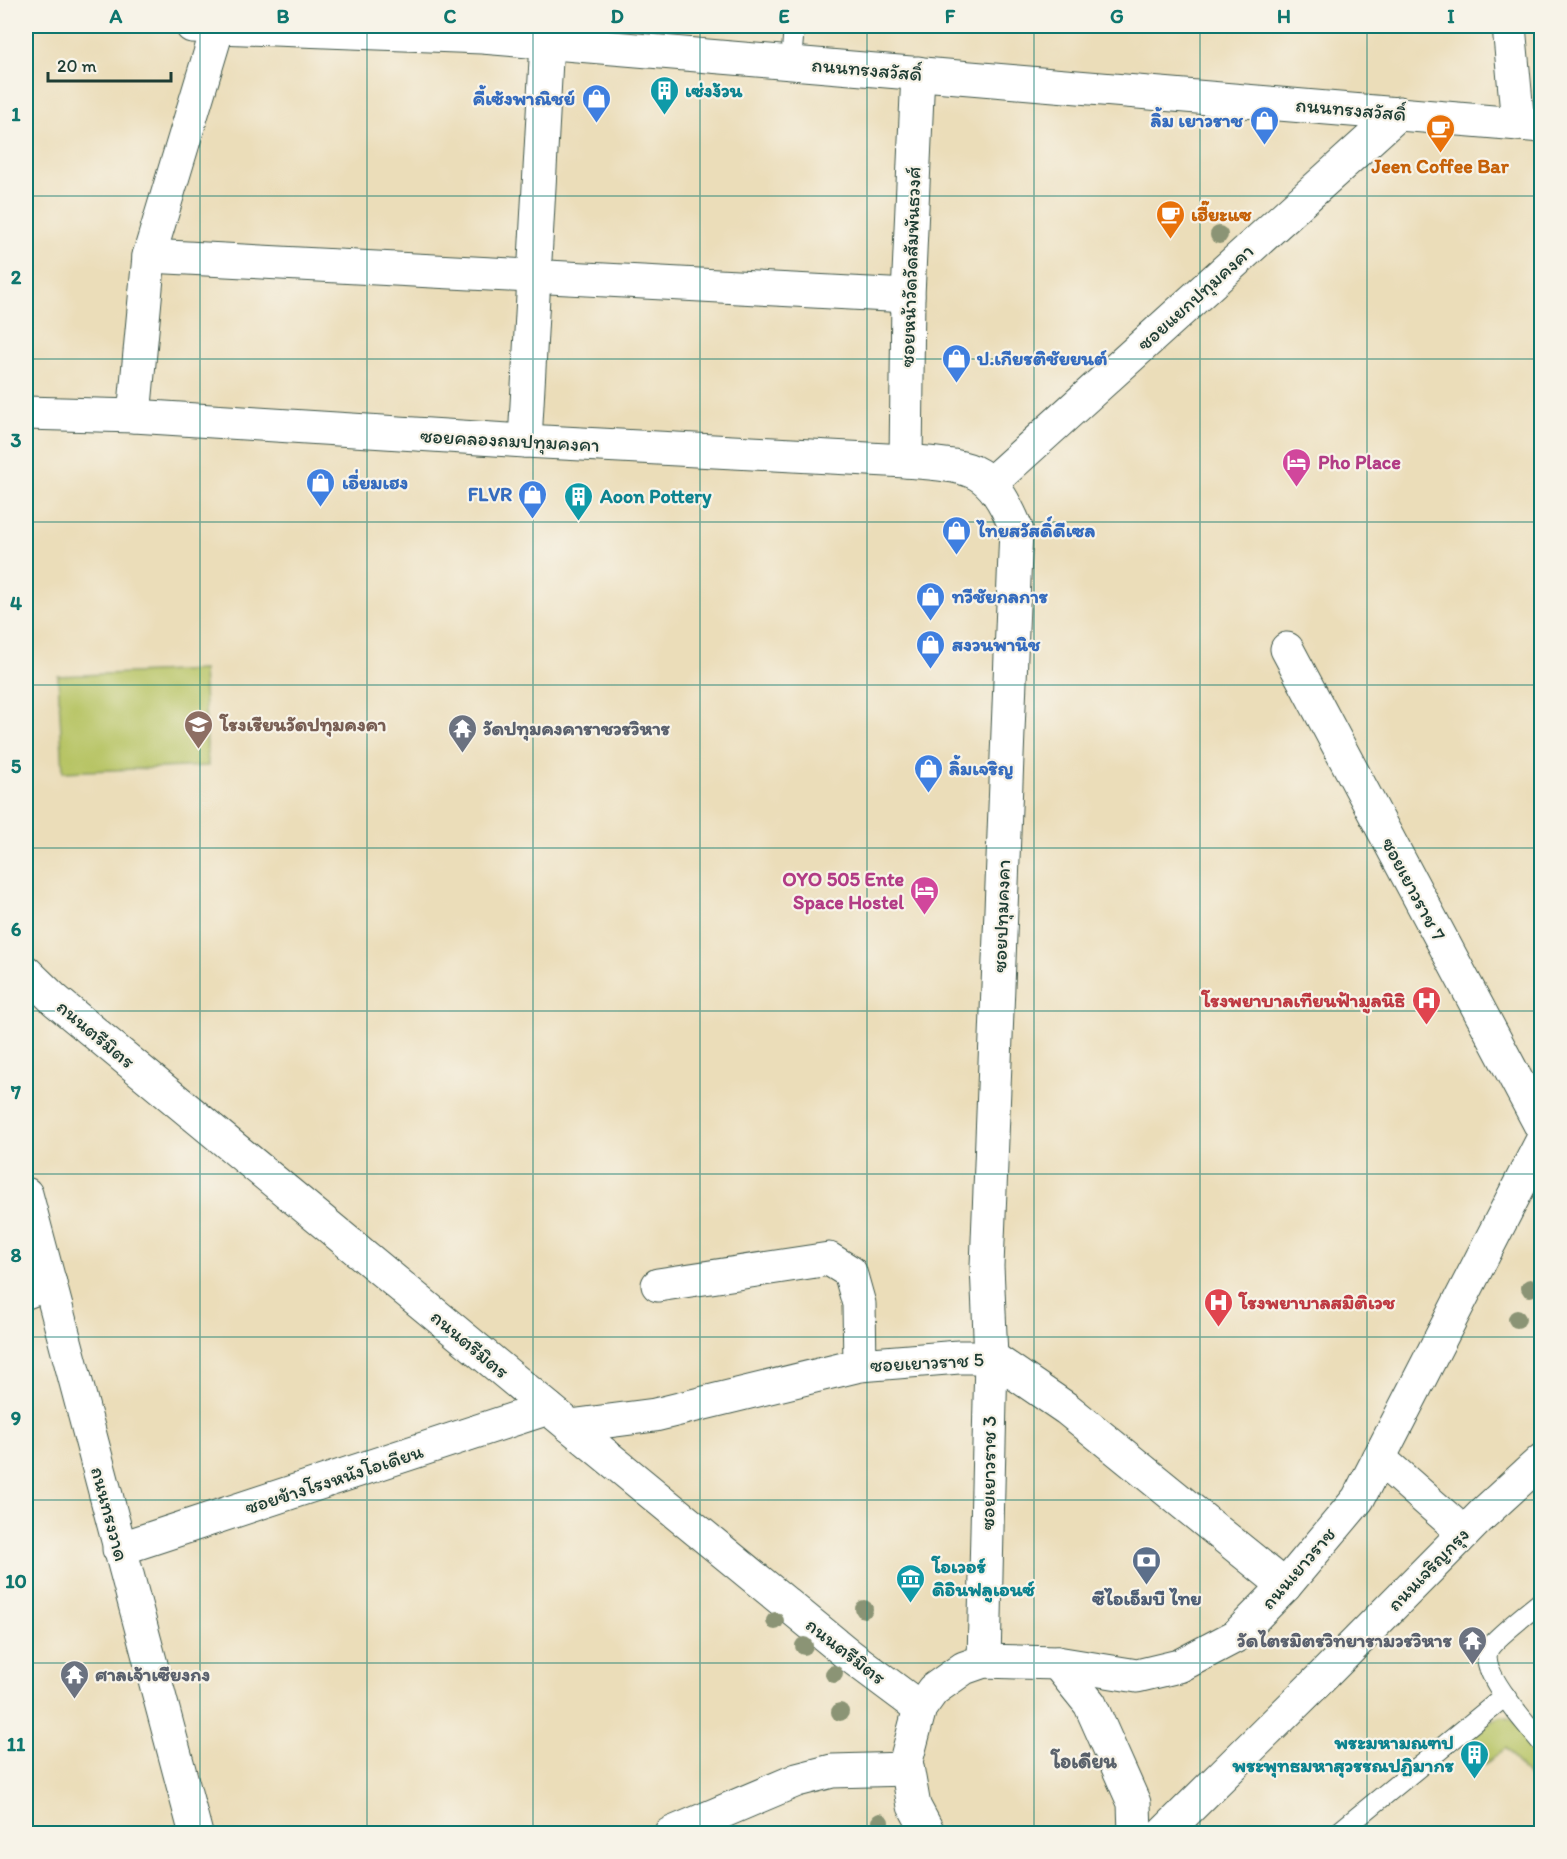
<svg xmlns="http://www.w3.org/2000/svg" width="1567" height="1859" viewBox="0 0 1567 1859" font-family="Itim,'Playpen Sans Thai',sans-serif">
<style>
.green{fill:#b7c465;stroke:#6b804c;stroke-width:1.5}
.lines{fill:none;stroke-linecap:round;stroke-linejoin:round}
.lane-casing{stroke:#3e5548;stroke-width:22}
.street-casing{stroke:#3e5548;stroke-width:35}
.secondary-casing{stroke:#3e5548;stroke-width:35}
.primary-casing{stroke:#3e5548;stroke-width:35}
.lane{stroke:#fff;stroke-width:20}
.street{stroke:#fff;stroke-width:33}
.secondary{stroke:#fff;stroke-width:33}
.primary{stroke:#fff;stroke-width:33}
.tree{fill:#8b9475}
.grid{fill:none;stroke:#0f766e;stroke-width:1.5;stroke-opacity:0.55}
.labels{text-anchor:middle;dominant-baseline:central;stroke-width:4.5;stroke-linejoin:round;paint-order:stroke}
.street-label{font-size:20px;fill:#1f3d34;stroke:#f7f3e8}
.culture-label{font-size:20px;font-weight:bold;fill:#0d838f;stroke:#f7f3e8;text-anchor:start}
.shop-label{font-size:20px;font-weight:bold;fill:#366cbe;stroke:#f7f3e8;text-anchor:start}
.food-label{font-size:20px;font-weight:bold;fill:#c56008;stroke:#f7f3e8}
.hotel-label{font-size:20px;font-weight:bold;fill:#b23c85;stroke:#f7f3e8;text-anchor:start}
.education-label{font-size:20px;font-weight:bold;fill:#785e54;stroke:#f7f3e8;text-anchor:start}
.worship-label{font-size:20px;font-weight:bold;fill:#5b616d;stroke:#f7f3e8;text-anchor:start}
.health-label{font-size:20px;font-weight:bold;fill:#be3a42;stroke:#f7f3e8;text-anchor:end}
.service-label{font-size:20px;font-weight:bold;fill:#4e5e75;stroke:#f7f3e8}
.neighbourhood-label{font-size:21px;font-weight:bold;fill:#5a626b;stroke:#f7f3e8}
.neatline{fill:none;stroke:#0f766e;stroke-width:2}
.grid-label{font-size:20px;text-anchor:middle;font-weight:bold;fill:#0f766e}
</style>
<rect width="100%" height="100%" fill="#f7f3e8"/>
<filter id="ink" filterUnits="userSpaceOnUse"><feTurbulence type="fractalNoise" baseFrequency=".0167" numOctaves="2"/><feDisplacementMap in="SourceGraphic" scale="12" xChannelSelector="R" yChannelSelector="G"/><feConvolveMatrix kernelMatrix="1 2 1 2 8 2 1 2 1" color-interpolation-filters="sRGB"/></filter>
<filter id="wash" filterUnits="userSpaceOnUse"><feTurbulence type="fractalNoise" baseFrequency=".008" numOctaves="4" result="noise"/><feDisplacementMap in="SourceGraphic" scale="24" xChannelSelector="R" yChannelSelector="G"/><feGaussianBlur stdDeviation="1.35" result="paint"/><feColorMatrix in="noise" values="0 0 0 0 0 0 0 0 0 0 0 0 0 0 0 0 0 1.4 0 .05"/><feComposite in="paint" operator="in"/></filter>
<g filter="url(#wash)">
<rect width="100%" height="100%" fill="#ebddb9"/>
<g class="green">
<path d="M 203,670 L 208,766 L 63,772 L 58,676 Z"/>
<path d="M 1502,1716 L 1512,1718 L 1541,1758 L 1541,1794 L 1506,1748 L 1485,1764 L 1467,1742 L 1490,1721 Z"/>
</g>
</g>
<g filter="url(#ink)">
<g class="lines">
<defs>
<g id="lane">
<path d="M 791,63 L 794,26"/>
<path d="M 1542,1601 C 1531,1610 1495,1638 1489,1648 C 1476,1670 1528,1725 1542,1743"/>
<path d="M 1337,1834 L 1505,1696"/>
</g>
<g id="street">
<path d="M 1509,26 L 1518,124"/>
<path d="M 149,256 L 908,296"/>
<path d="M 26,413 L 134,416 L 525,441 L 906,461 C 971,467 989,464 1016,528 L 987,1266 L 991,1357 L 984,1661"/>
<path d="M 134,416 L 149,256 L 218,27"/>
<path d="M 525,441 L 547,42"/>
<path d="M 906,461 L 908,296 L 918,73"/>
<path d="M 991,483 L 1399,113"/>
<path d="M 1287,649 L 1542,1128"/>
<path d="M 26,972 L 55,1000 L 570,1426 L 849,1655 L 920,1708"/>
<path d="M 658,1285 L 829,1259 L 850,1272 L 859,1304 L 860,1365"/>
<path d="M 26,1292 L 50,1283"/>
<path d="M 570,1426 L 655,1415 L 860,1365 L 959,1357 L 991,1357 L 1067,1409 L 1285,1586"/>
<path d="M 119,1549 L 548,1408"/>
<path d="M 1057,1663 L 1090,1704 L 1134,1803 L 1135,1834"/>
<path d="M 670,1834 L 797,1780 L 832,1771 L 907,1769"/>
</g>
<g id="secondary">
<path d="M 192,26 L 482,37 L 1542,126"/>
<path d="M 26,1194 L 196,1834"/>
<path d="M 1379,1458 L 1464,1533"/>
<path d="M 1163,1834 L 1320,1679 L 1484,1513 L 1542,1460"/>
</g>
<path id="primary" d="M 929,1834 L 914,1806 L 906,1761 L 920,1708 L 933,1690 L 964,1668 L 984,1661 L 1057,1663 L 1137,1676 L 1179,1666 L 1236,1636 L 1285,1586 L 1358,1499 L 1542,1141"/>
</defs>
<use href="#lane" class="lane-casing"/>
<use href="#street" class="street-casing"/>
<use href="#secondary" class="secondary-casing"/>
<use href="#primary" class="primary-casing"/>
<use href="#lane" class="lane"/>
<use href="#street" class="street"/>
<use href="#secondary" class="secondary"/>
<use href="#primary" class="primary"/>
</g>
<g class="tree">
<circle cx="1219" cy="235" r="9"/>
<circle cx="1530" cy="1288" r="9"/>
<circle cx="1517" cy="1319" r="9"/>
<circle cx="864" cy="1609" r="9"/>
<circle cx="775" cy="1621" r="9"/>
<circle cx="804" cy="1646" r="9"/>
<circle cx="834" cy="1674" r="9"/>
<circle cx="840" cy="1712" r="9"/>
<circle cx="880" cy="1822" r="9"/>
</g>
</g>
<path class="grid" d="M 200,26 L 200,1834M 367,26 L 367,1834M 533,26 L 533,1834M 700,26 L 700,1834M 867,26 L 867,1834M 1034,26 L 1034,1834M 1200,26 L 1200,1834M 1367,26 L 1367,1834M 26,196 L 1542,196M 26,359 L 1542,359M 26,522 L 1542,522M 26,685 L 1542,685M 26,848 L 1542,848M 26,1011 L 1542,1011M 26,1174 L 1542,1174M 26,1337 L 1542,1337M 26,1500 L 1542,1500M 26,1663 L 1542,1663"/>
<defs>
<symbol id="building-pin" viewBox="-11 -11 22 30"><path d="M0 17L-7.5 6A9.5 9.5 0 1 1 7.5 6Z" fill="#0f9aa8" stroke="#f7f3e8"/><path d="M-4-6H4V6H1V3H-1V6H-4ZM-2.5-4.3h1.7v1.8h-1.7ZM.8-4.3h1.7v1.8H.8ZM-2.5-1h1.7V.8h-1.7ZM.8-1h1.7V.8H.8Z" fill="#fff"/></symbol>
<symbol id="shop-pin" viewBox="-11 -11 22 30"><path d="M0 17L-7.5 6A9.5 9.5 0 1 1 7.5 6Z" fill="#3f7fe0" stroke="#f7f3e8"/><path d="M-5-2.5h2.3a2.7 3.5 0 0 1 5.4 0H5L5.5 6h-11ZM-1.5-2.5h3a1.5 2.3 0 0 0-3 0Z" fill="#fff"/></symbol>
<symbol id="cafe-pin" viewBox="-11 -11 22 30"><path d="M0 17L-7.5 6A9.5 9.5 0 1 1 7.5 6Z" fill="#e8710a" stroke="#f7f3e8"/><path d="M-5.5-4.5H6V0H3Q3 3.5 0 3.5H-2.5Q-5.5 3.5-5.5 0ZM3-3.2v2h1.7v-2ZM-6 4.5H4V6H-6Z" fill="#fff"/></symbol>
<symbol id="hotel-pin" viewBox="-11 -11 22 30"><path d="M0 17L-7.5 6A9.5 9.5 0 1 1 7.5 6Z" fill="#d1479c" stroke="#f7f3e8"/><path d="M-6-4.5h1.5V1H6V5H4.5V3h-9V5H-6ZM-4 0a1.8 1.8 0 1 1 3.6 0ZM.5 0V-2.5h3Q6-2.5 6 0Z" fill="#fff"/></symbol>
<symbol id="school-pin" viewBox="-11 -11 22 30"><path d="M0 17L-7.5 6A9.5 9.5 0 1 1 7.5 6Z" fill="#8d6e63" stroke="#f7f3e8"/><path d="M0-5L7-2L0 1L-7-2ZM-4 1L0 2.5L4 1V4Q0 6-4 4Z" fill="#fff"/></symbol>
<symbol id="temple-pin" viewBox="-11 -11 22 30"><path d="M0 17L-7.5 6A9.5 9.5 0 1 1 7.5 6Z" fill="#6b7280" stroke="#f7f3e8"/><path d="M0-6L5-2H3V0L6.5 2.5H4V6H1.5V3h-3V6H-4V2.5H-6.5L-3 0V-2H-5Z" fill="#fff"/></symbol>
<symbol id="hospital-pin" viewBox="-11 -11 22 30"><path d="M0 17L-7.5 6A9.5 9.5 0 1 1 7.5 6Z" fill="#e0444e" stroke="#f7f3e8"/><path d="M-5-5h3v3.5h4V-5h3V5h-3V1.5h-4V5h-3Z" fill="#fff"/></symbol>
<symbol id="bank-pin" viewBox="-11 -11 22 30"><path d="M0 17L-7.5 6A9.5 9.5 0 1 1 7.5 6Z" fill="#5c6f8a" stroke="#f7f3e8"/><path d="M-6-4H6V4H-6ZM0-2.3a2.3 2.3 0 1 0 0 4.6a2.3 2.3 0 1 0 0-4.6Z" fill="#fff"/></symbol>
<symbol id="museum-pin" viewBox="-11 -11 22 30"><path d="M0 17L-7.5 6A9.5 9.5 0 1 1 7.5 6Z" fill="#0f9aa8" stroke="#f7f3e8"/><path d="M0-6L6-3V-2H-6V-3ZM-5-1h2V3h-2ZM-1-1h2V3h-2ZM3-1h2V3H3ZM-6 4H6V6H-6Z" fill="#fff"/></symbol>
</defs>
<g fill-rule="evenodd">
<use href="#building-pin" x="648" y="74" width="33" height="45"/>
<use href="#shop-pin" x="580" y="82" width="33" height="45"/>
<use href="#shop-pin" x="1248" y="104" width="33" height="45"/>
<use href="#cafe-pin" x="1424" y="112" width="33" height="45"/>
<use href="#cafe-pin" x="1154" y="198" width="33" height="45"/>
<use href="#shop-pin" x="940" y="342" width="33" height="45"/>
<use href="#hotel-pin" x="1280" y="446" width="33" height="45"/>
<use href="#shop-pin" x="304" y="466" width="33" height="45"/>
<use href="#shop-pin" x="516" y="478" width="33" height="45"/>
<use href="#building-pin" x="562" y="480" width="33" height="45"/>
<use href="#shop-pin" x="940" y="514" width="33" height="45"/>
<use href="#shop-pin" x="914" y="580" width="33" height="45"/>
<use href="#shop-pin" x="914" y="628" width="33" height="45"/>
<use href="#school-pin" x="182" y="708" width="33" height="45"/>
<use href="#temple-pin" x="446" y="712" width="33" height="45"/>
<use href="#shop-pin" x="912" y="752" width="33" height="45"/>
<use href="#hotel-pin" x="908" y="874" width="33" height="45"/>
<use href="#hospital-pin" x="1410" y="984" width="33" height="45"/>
<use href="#hospital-pin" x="1202" y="1286" width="33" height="45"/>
<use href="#bank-pin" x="1130" y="1544" width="33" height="45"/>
<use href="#museum-pin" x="894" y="1562" width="33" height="45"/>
<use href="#temple-pin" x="1456" y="1624" width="33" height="45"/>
<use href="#temple-pin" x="58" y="1658" width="33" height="45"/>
<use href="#building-pin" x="1458" y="1738" width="33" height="45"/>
</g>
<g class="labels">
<g class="street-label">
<text transform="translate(867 69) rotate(5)">ถนนทรงสวัสดิ์</text>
<text transform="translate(1351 109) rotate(5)">ถนนทรงสวัสดิ์</text>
<text transform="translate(910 267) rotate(-88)">ซอยหน้าวัดวัดสัมพันธวงศ์</text>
<text transform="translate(1195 297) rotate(-42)">ซอยแยกปทุมคงคา</text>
<text transform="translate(510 440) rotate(3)">ซอยคลองถมปทุมคงคา</text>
<text transform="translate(1414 889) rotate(62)">ซอยเยาวราช 7</text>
<text transform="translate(1001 916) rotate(-88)">ซอยปทุมคงคา</text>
<text transform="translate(96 1034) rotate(40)">ถนนตรีมิตร</text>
<text transform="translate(470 1344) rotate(40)">ถนนตรีมิตร</text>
<text transform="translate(927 1362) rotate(-3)">ซอยเยาวราช 5</text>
<text transform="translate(988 1473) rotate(-89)">ซอยเยาวราช 3</text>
<text transform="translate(334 1479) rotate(-18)">ซอยข้างโรงหนังโอเดียน</text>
<text transform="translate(110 1514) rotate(75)">ถนนทรงวาด</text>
<text transform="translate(1298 1568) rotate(-49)">ถนนเยาวราช</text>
<text transform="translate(1428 1569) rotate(-46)">ถนนเจริญกรุง</text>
<text transform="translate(846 1651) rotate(38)">ถนนตรีมิตร</text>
</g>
<g class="culture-label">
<text x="685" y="90">เซ่งง้วน</text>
<text x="600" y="496">Aoon Pottery</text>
<text x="932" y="1566">โอเวอร์<tspan x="932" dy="23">ดิอินฟลูเอนซ์</tspan></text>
<text x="1454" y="1742" text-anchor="end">พระมหามณฑป<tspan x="1454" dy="23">พระพุทธมหาสุวรรณปฏิมากร</tspan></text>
</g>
<g class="shop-label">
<text x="575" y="98" text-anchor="end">คี้เซ้งพาณิชย์</text>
<text x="1243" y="120" text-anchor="end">ลิ้ม เยาวราช</text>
<text x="977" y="358">ป.เกียรติชัยยนต์</text>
<text x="342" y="482">เอี่ยมเฮง</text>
<text x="512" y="494" text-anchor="end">FLVR</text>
<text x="977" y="530">ไทยสวัสดิ์ดีเซล</text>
<text x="952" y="596">ทวีชัยกลการ</text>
<text x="952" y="644">สงวนพานิช</text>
<text x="949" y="768">ลิ้มเจริญ</text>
</g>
<g class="food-label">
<text x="1440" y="166">Jeen Coffee Bar</text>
<text x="1191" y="214" text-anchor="start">เฮี๊ยะแซ</text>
</g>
<g class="hotel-label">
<text x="1318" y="462">Pho Place</text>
<text x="904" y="879" text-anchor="end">OYO 505 Ente<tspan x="904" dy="23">Space Hostel</tspan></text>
</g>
<g class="education-label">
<text x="220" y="724">โรงเรียนวัดปทุมคงคา</text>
</g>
<g class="worship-label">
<text x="483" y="728">วัดปทุมคงคาราชวรวิหาร</text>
<text x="1452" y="1640" text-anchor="end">วัดไตรมิตรวิทยารามวรวิหาร</text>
<text x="95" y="1674">ศาลเจ้าเซียงกง</text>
</g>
<g class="health-label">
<text x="1405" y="1000">โรงพยาบาลเทียนฟ้ามูลนิธิ</text>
<text x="1239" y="1302" text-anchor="start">โรงพยาบาลสมิติเวช</text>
</g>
<g class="service-label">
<text x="1147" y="1598">ซีไอเอ็มบี ไทย</text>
</g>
<g class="neighbourhood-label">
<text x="1084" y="1760">โอเดียน</text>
</g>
</g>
<rect width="1567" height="1859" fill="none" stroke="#f7f3e8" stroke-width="66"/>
<path d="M48 72v9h123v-9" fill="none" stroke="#1f3d34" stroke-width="3"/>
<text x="57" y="72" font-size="18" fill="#1f3d34" stroke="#f7f3e8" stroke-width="4.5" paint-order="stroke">20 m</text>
<rect x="33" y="33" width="1501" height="1793" class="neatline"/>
<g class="grid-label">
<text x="116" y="23">A</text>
<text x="283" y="23">B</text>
<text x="450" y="23">C</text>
<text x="617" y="23">D</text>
<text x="784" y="23">E</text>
<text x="950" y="23">F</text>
<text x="1117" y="23">G</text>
<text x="1284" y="23">H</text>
<text x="1451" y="23">I</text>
<text x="16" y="121">1</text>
<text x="16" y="284">2</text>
<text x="16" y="447">3</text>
<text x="16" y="610">4</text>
<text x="16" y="773">5</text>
<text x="16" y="936">6</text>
<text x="16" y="1099">7</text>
<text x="16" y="1262">8</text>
<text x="16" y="1425">9</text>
<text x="16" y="1588">10</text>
<text x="16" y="1751">11</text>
</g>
</svg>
